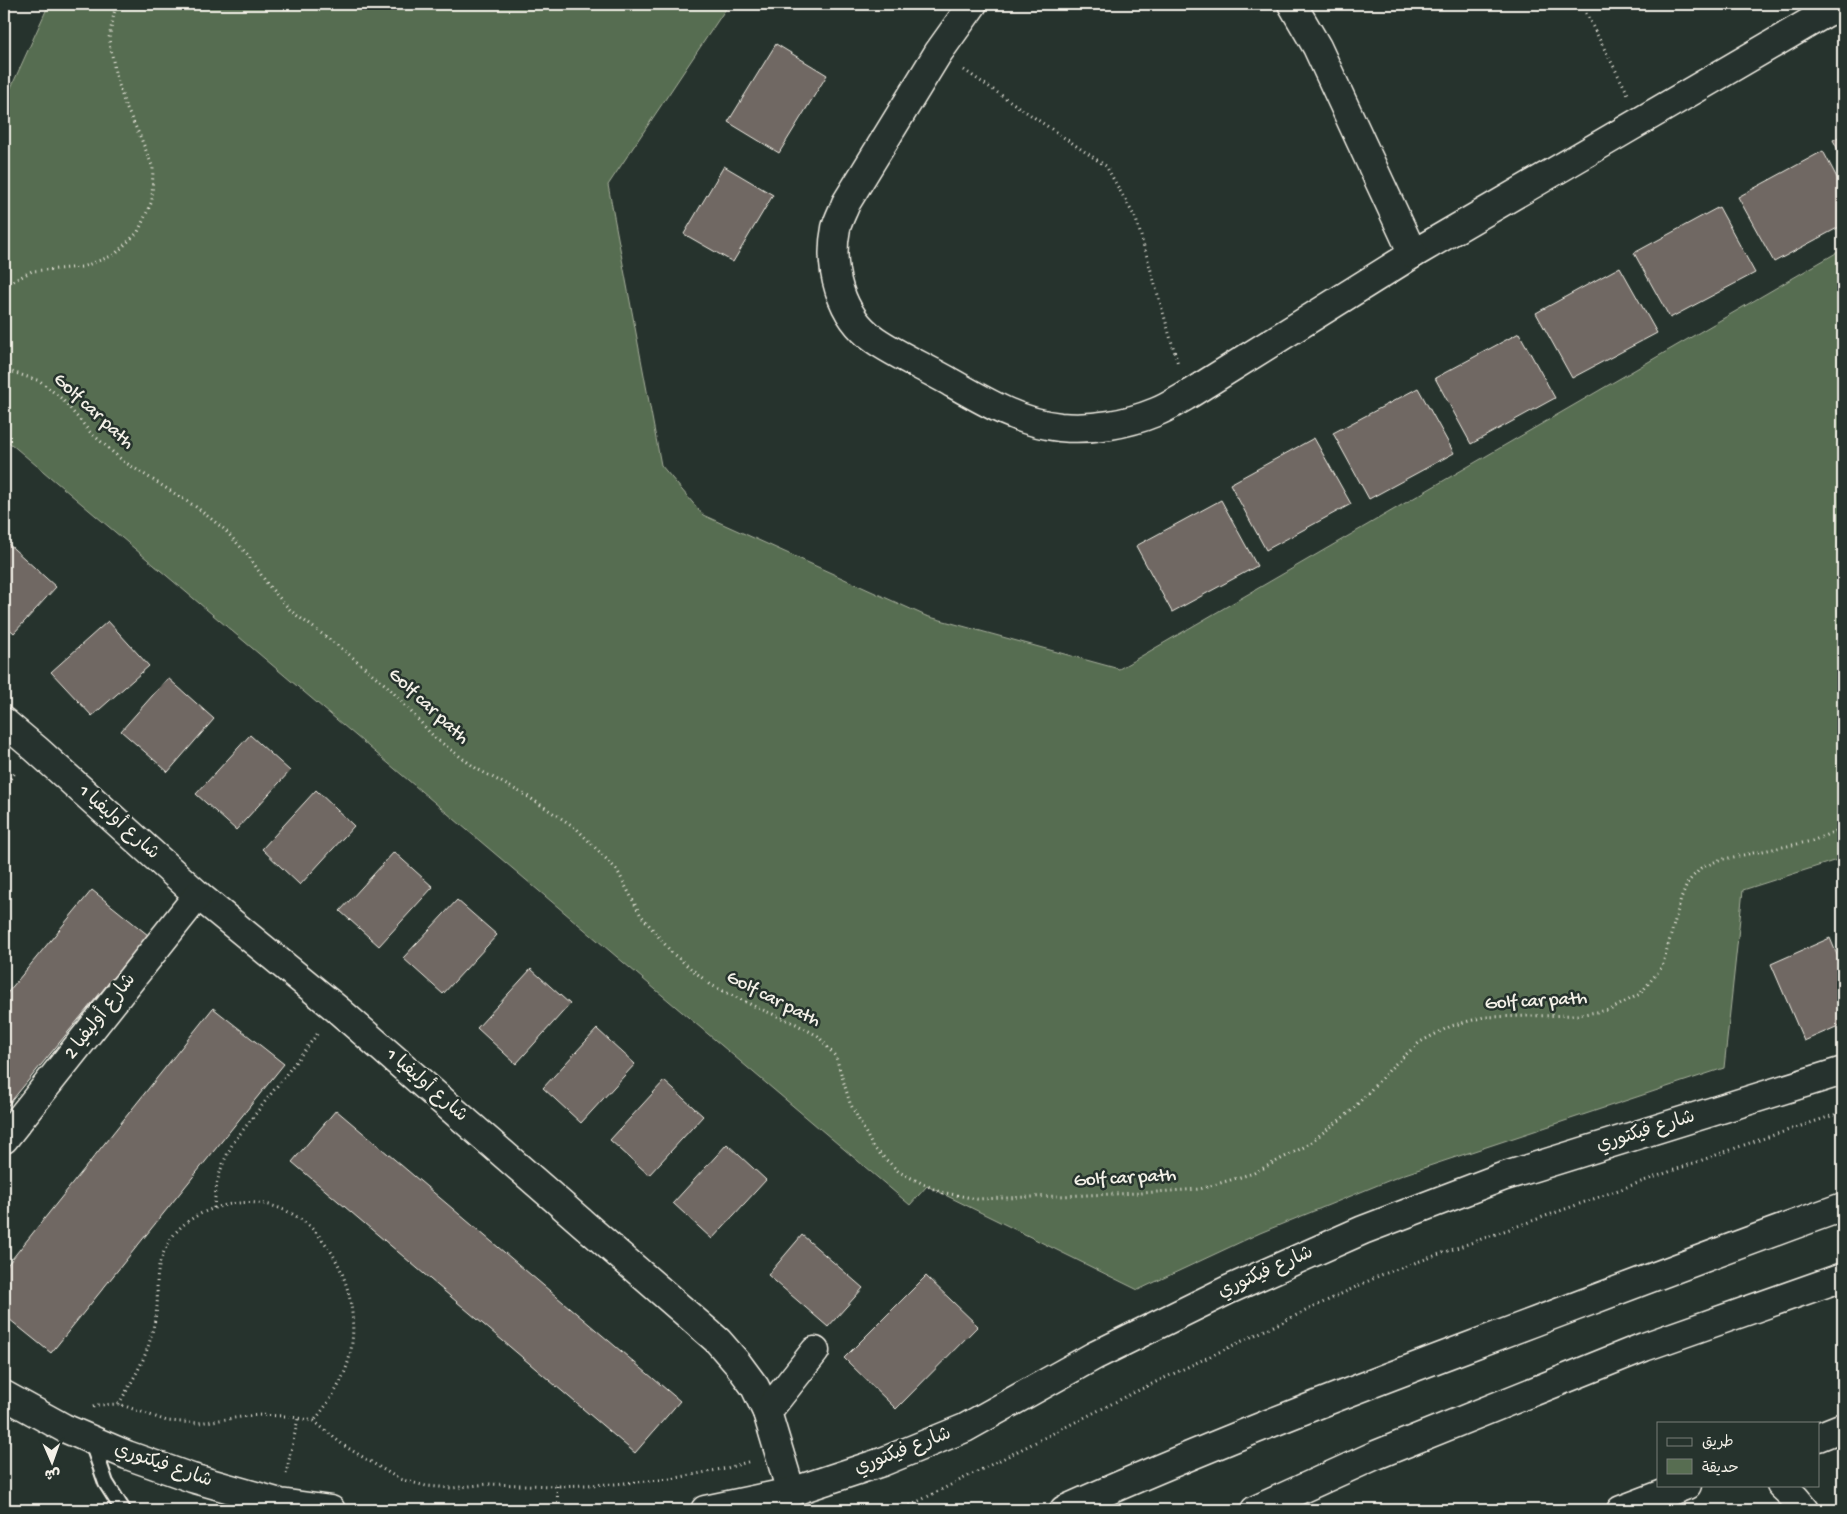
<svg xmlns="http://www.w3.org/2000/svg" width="1847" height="1514" viewBox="0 0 1847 1514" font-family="'Gochi Hand','Playpen Sans Arabic',sans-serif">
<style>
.green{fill:#576d51;stroke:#a6af9c}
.building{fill:#706863;stroke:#f4f1e8}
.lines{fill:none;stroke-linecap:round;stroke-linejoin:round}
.service-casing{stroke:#f4f1e8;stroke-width:18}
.minor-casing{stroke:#f4f1e8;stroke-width:31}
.tertiary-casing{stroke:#f4f1e8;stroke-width:31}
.path{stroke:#f4f1e8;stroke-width:3;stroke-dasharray:1 4;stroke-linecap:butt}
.service{stroke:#26332d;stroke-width:14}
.minor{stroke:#26332d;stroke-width:28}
.tertiary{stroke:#26332d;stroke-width:28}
.labels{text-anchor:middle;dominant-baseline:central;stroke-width:5;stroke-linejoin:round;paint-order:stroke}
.street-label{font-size:19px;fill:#f4f1e8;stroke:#26332d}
</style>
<rect width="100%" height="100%" fill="#26332d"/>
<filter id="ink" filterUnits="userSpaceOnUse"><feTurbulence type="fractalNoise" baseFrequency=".02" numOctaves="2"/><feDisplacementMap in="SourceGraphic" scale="10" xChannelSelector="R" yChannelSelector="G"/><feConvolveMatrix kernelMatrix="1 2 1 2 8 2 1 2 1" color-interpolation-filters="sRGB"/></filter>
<g filter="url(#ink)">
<path class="green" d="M 49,4 L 729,4 L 608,185 L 661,465 L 703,515 L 926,616 L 1119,669 L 1843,249 L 1843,858 L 1743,890 L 1724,1068 L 1405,1174 L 1260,1233 L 1138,1290 L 927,1186 L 910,1205 L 4,438 L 4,103 Z"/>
<g class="building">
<path d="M 776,44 L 827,75 L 779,153 L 728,122 Z"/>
<path d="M 1843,135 L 1843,159 L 1833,140 Z"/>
<path d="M 1823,151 L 1843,189 L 1843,225 L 1774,262 L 1738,197 Z"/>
<path d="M 724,166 L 773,195 L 733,262 L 684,234 Z"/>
<path d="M 1719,207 L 1755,273 L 1670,318 L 1634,253 Z"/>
<path d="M 1620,267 L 1657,333 L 1572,378 L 1536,313 Z"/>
<path d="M 1519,333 L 1555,398 L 1471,444 L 1435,378 Z"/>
<path d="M 1418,388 L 1454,453 L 1369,499 L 1333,433 Z"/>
<path d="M 1314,438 L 1351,504 L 1266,550 L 1230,484 Z"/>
<path d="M 1221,500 L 1257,566 L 1172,612 L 1136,546 Z"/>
<path d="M 4,540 L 56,587 L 14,633 L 4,624 Z"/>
<path d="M 108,621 L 149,666 L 92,716 L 51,672 Z"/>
<path d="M 168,678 L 214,719 L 168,772 L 121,731 Z"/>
<path d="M 250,735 L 290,771 L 236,830 L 196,794 Z"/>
<path d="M 316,790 L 354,826 L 300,885 L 262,849 Z"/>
<path d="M 394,852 L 433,887 L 379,946 L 340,911 Z"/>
<path d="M 92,890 L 148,935 L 4,1110 L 4,997 Z"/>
<path d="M 457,900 L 497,935 L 443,994 L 403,958 Z"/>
<path d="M 1830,938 L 1843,969 L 1843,1024 L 1804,1041 L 1771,964 Z"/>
<path d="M 531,969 L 570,1004 L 516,1064 L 477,1028 Z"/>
<path d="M 213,1008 L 284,1064 L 51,1353 L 4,1315 L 4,1269 Z"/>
<path d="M 597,1029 L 635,1064 L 581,1123 L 543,1088 Z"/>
<path d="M 664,1081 L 703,1116 L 649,1175 L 610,1140 Z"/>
<path d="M 336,1110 L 680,1401 L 635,1453 L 292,1162 Z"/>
<path d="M 727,1144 L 766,1180 L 712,1239 L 673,1203 Z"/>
<path d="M 802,1235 L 863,1288 L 828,1327 L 768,1275 Z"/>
<path d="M 926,1276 L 978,1326 L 896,1409 L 844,1358 Z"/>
</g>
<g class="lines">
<defs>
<path id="service" d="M 91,1440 L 106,1483 L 123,1510"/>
<g id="minor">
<path d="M 973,4 L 938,53 L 846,203 C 843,211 838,220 836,228 C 828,268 840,316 875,340 C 897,355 922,366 945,379 C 982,400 1017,422 1060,427 C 1092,430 1127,424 1156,412 C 1167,408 1177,401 1186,396 L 1413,254 L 1841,4"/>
<path d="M 1292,4 L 1317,47 L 1413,254"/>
<path d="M 4,722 L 36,749 L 198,895 L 337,1009 L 718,1341 L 738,1364 L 755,1387 L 767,1412 L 791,1492"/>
<path d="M 4,1139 L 198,895"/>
<path d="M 4,1395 L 64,1428 L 127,1455 L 192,1478 L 280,1503 L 331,1510"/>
<path d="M 767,1412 L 815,1351"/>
<path d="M 1818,1437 L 1843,1427"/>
<path d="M 1781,1485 L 1795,1498 L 1805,1510"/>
<path d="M 705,1510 L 791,1492 L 882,1462 L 965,1428 L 1094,1356 L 1228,1290 L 1363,1230 L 1502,1177 L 1843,1071"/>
<path d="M 1621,1510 L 1687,1485"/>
</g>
<g id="tertiary">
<path d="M 1064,1510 C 1198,1450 1335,1397 1473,1345 C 1596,1299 1719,1251 1843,1207"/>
<path d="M 1255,1510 L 1376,1455 L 1644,1347 L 1843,1277"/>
</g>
</defs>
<use href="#service" class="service-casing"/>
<use href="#minor" class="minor-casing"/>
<use href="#tertiary" class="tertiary-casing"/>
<g class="path">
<path d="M 1581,4 L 1628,94"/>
<path d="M 964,70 L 1106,166 L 1136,219 L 1178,364"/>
<path d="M 4,286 L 32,271 L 82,267 L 114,255 L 138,232 L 152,201 L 153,168 L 140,136 L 125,105 L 115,72 L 109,38 L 116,4"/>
<path d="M 4,367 L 9,371 L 40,381 L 62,399 L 90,432 L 123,461 L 196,507 L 224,529 L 248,555 L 268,585 L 291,611 L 345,651 L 388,687 L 435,738 L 477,769 L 527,796 L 576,828 L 617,870 L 640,914 L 672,953 L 711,985 L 756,1007 L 796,1024 L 818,1036 L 836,1057 L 850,1103 L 873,1147 L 899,1172 L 940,1192 L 977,1199 L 1141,1193 L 1200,1189 L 1254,1173 L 1304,1147 L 1349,1113 L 1394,1065 L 1420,1042 L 1451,1026 L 1484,1017 L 1577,1015 L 1610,1010 L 1640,994 L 1662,967 L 1681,899 L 1688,882 L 1701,868 L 1719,860 L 1812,841 L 1843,828"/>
<path d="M 4,786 L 16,772"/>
<path d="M 214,1208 C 216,1181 220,1167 233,1143 L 318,1033"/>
<path d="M 119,1404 C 130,1384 144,1363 150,1340 C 153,1329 156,1317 157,1306 C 158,1295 156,1283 158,1272 C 160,1258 167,1242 177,1231 C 190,1217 208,1209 226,1205 C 312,1186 366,1280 350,1355 C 344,1381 330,1401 314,1421"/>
<path d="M 93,1407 L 98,1405 L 119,1404 L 167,1421 L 198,1423 L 256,1415 L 286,1416 L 314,1421 L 343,1445 L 399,1479 L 426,1486 L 452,1488 L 488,1484 L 557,1486 L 614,1484 L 671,1479 L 727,1468 L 751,1461"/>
<path d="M 286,1474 L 298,1419"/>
<path d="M 557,1486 L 558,1510"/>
<path d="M 901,1510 L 1135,1392 L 1381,1275 L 1747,1144 L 1843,1112"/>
</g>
<use href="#service" class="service"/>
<use href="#minor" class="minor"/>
<use href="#tertiary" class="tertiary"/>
</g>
</g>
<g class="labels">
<g class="street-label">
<text transform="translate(93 412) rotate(43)">Golf car path</text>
<text transform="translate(428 707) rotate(43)">Golf car path</text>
<text transform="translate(118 823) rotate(42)">شارع أوليفيا 1</text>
<text transform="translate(773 1000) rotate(27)">Golf car path</text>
<text transform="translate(1536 1002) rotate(-3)">Golf car path</text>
<text transform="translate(101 1017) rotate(-52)">شارع أوليفيا 2</text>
<text transform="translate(426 1086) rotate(41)">شارع أوليفيا 1</text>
<text transform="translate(1646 1132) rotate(-17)">شارع فيكتوري</text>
<text transform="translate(1125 1179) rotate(-3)">Golf car path</text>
<text transform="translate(1266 1273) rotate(-24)">شارع فيكتوري</text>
<text transform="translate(903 1452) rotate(-21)">شارع فيكتوري</text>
<text transform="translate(163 1466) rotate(19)">شارع فيكتوري</text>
</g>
</g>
<rect width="1847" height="1514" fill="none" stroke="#26332d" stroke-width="20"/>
<rect x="10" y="10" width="1827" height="1494" fill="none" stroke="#f4f1e8" stroke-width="2" filter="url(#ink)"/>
<rect x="1657" y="1422" width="162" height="65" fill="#26332d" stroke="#787f78"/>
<rect x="1667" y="1438" width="25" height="8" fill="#26332d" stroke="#787f78"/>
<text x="1702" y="1446" font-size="15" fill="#f4f1e8">طريق</text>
<rect x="1667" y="1459" width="25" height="15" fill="#576d51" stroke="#787f78"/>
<text x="1702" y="1472" font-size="15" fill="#f4f1e8">حديقة</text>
<g transform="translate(52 1462) rotate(178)" stroke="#26332d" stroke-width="4" paint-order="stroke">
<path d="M0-4L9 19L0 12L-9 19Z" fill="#f4f1e8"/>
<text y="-8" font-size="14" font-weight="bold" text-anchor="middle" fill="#f4f1e8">ش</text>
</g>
</svg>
